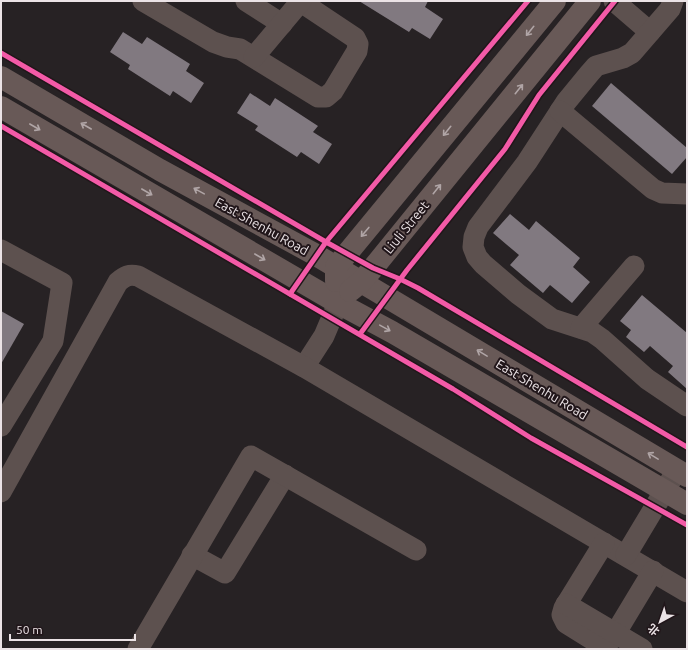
<svg xmlns="http://www.w3.org/2000/svg" width="688" height="650" viewBox="0 0 688 650" font-family="Ubuntu,'Noto Sans SC',sans-serif">
<style>
.building{fill:#817980}
.lines{fill:none;stroke-linecap:round;stroke-linejoin:round}
.minor{stroke:#5d514f;stroke-width:21}
.major{stroke:#685957;stroke-width:22}
.cycleway-casing{stroke:#21161a;stroke-width:8}
.cycleway{stroke:#f35aa7;stroke-width:5}
.oneway{stroke:#b0a5a6}
.labels{text-anchor:middle;dominant-baseline:central;stroke-width:4;stroke-linejoin:round;paint-order:stroke}
.street-label{font-size:13px;fill:#ebe3e6;stroke:#21161a}
</style>
<rect width="100%" height="100%" fill="#272224"/>
<g class="building">
<path d="M 359,1 L 428,1 L 425,7 L 443,19 L 430,39 L 412,28 L 409,32 Z"/>
<path d="M 123,32 L 142,44 L 147,37 L 190,64 L 186,71 L 204,83 L 191,103 L 173,91 L 170,96 L 128,69 L 130,65 L 110,52 Z"/>
<path d="M 611,83 L 687,148 L 687,157 L 672,174 L 592,106 Z"/>
<path d="M 250,93 L 270,106 L 275,98 L 318,126 L 313,132 L 332,144 L 319,164 L 301,152 L 297,157 L 255,130 L 258,126 L 237,113 Z"/>
<path d="M 510,214 L 529,230 L 536,221 L 580,258 L 573,267 L 590,282 L 572,303 L 550,285 L 543,293 L 510,265 L 519,255 L 493,233 Z"/>
<path d="M 642,295 L 687,333 L 687,389 L 668,372 L 673,366 L 650,346 L 644,352 L 626,337 L 631,330 L 620,321 Z"/>
<path d="M 1,311 L 24,324 L 1,364 Z"/>
</g>
<g class="lines">
<g class="minor">
<path d="M 143,1 L 213,42 L 227,47 L 240,49 L 318,97 L 326,97 L 333,91 L 357,51 L 358,44 L 355,38 L 301,2"/>
<path d="M 246,1 L 282,24"/>
<path d="M 614,1 L 650,32"/>
<path d="M 673,1 L 670,9 L 632,53 L 623,58 L 596,66 L 589,74 L 566,102 L 527,162 L 478,227 L 474,237 L 473,247 L 477,257 L 483,264 L 518,294 L 552,319 L 592,332 L 602,339 L 647,379 L 687,406"/>
<path d="M 254,57 L 301,1"/>
<path d="M 560,111 L 653,189 L 662,193 L 687,194"/>
<path d="M 1,250 L 62,283 L 53,341 L 1,426"/>
<path d="M 581,328 L 634,266"/>
<path d="M 304,367 L 324,336 L 338,303"/>
<path d="M 1,492 L 118,282 C 125,276 129,274 138,276 L 304,367 L 687,592"/>
<path d="M 604,543 L 564,608 L 562,615 L 566,623 L 598,643 L 606,643 L 612,639 L 653,571"/>
<path d="M 192,555 L 225,573 L 285,475"/>
<path d="M 626,555 L 677,470"/>
<path d="M 566,604 L 642,649"/>
<path d="M 138,649 L 251,456 L 416,550"/>
</g>
<g class="major">
<path d="M 1,77 L 160,170 L 316,255 L 687,476"/>
<path d="M 1,107 L 338,303 L 392,332 L 687,504"/>
<path d="M 336,281 L 336,267 L 555,1"/>
<path d="M 350,291 L 361,282 L 373,268 L 590,1"/>
</g>
<defs>
<g id="cycleway">
<path d="M 1,53 L 326,242 L 373,268 L 400,279 L 418,288 L 687,447"/>
<path d="M 1,126 L 453,389 L 531,438 L 687,525"/>
<path d="M 290,294 L 326,242 L 528,1"/>
<path d="M 360,334 L 407,270 L 505,149 L 539,95 L 615,1"/>
</g>
</defs>
<use href="#cycleway" class="cycleway-casing"/>
<use href="#cycleway" class="cycleway"/>
</g>
<defs><path id="oneway-shaft" d="M-6 0H5M1.5-3L5.5 0L1.5 3" fill="none" stroke-width="1.6" stroke-linecap="round" stroke-linejoin="round"/></defs>
<g class="oneway">
<use href="#oneway-shaft" transform="translate(530 31) rotate(129)"/>
<use href="#oneway-shaft" transform="translate(519 89) rotate(-51)"/>
<use href="#oneway-shaft" transform="translate(86 126) rotate(-150)"/>
<use href="#oneway-shaft" transform="translate(35 127) rotate(30)"/>
<use href="#oneway-shaft" transform="translate(447 131) rotate(129)"/>
<use href="#oneway-shaft" transform="translate(437 189) rotate(-51)"/>
<use href="#oneway-shaft" transform="translate(199 191) rotate(-151)"/>
<use href="#oneway-shaft" transform="translate(147 192) rotate(30)"/>
<use href="#oneway-shaft" transform="translate(365 232) rotate(130)"/>
<use href="#oneway-shaft" transform="translate(260 257) rotate(30)"/>
<use href="#oneway-shaft" transform="translate(385 328) rotate(29)"/>
<use href="#oneway-shaft" transform="translate(482 353) rotate(-149)"/>
<use href="#oneway-shaft" transform="translate(653 456) rotate(-149)"/>
</g>
<g class="labels">
<g class="street-label">
<text transform="translate(262 226) rotate(29)">East Shenhu Road</text>
<text transform="translate(406 227) rotate(-51)">Liuli Street</text>
<text transform="translate(542 389) rotate(31)">East Shenhu Road</text>
</g>
</g>
<rect width="688" height="650" fill="none" stroke="#ebe3e6" stroke-width="4"/>
<g transform="translate(660 622) rotate(220)" stroke="#21161a" stroke-width="3" paint-order="stroke">
<path d="M0-3L7 15L0 10L-7 15Z" fill="#ebe3e6"/>
<text y="-6" font-size="11" font-weight="bold" text-anchor="middle" fill="#ebe3e6">北</text>
</g>
<path d="M10 634v6h125v-6" fill="none" stroke="#ebe3e6" stroke-width="2"/>
<text x="16" y="634" font-size="12" fill="#ebe3e6" stroke="#21161a" stroke-width="3" paint-order="stroke">50 m</text>
</svg>
